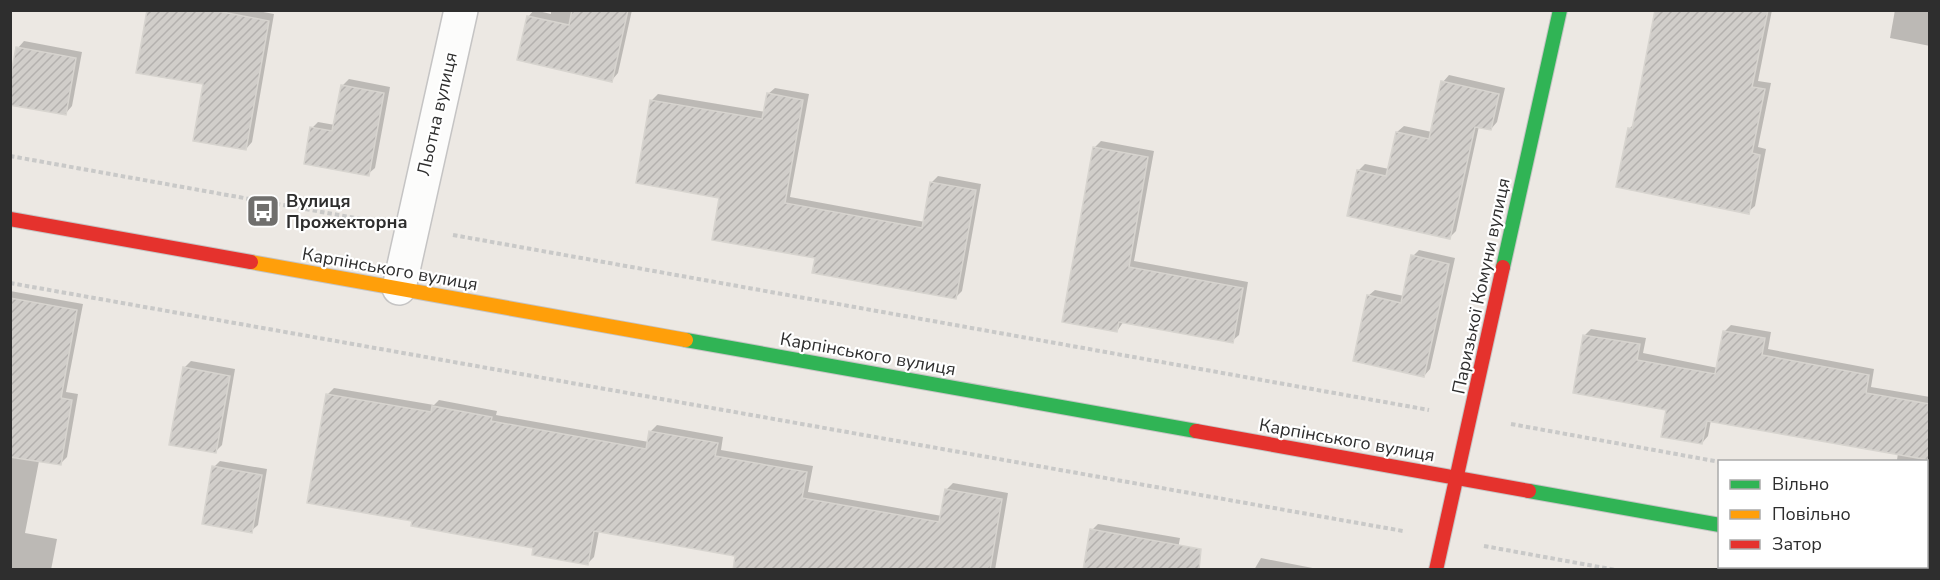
<svg xmlns="http://www.w3.org/2000/svg" width="1940" height="580" viewBox="0 0 1940 580" font-family="'Nunito Sans',sans-serif">
<style>
.shadow{fill:#0003}
.building{fill:url(#building-hatch);stroke:#d7d4cf;stroke-width:1.5}
.lines{fill:none;stroke-linecap:round;stroke-linejoin:round}
.street-casing{stroke:#c5c4c4;stroke-width:36}
.fast-casing{stroke:#c5c4c4;stroke-width:16}
.slow-casing{stroke:#c5c4c4;stroke-width:16}
.jam-casing{stroke:#c5c4c4;stroke-width:16}
.path{stroke:#c9c9c8;stroke-width:4;stroke-dasharray:4.5 3;stroke-linecap:butt}
.street{stroke:#fcfcfb;stroke-width:33}
.fast{stroke:#30b455;stroke-width:14}
.slow{stroke:#ff9f0a;stroke-width:14}
.jam{stroke:#e5322d;stroke-width:14}
.labels{text-anchor:middle;dominant-baseline:central;stroke-width:4.5;stroke-linejoin:round;paint-order:stroke}
.street-label{font-size:18px;fill:#2e2e2e;stroke:#fff}
.poi-label{font-size:18px;font-weight:bold;fill:#2e2e2e;stroke:#fff;text-anchor:start}
</style>
<defs>
<pattern id="building-hatch" width="6" height="6" patternUnits="userSpaceOnUse" patternTransform="scale(1.5)"><rect width="6" height="6" fill="#d1ceca"/><path d="M-1 1l2-2M0 6l6-6M5 7l2-2" fill="none" stroke="#b4b1ae"/></pattern>
</defs>
<rect width="100%" height="100%" fill="#ece8e3"/>
<g class="shadow">
<path d="M 148,10 L 252,10 L 274,14 L 252,142 L 246,149 L 205,83 Z"/>
<path d="M 534,10 L 551,14 L 551,10 L 632,10 L 618,73 L 612,80 L 528,17 Z"/>
<path d="M 1657,10 L 1772,10 L 1758,81 L 1771,83 L 1758,147 L 1766,149 L 1755,206 L 1748,212 L 1629,129 L 1635,123 Z"/>
<path d="M 1895,10 L 1930,10 L 1930,46 L 1890,38 Z"/>
<path d="M 24,41 L 82,52 L 72,106 L 66,113 L 18,48 Z"/>
<path d="M 1449,75 L 1505,88 L 1497,122 L 1491,129 L 1479,126 L 1456,231 L 1450,237 L 1359,170 L 1365,164 L 1389,169 L 1397,132 L 1404,126 L 1432,132 L 1443,82 Z"/>
<path d="M 349,79 L 390,87 L 375,168 L 368,174 L 312,128 L 318,122 L 335,125 L 342,86 Z"/>
<path d="M 775,88 L 809,94 L 790,197 L 925,222 L 932,182 L 938,176 L 981,184 L 962,291 L 956,297 L 817,257 L 721,196 L 651,101 L 658,94 L 765,112 L 768,94 Z"/>
<path d="M 1101,141 L 1154,151 L 1134,261 L 1248,282 L 1239,335 L 1232,341 L 1124,321 L 1117,331 L 1094,148 Z"/>
<path d="M 1419,250 L 1455,258 L 1430,369 L 1424,376 L 1368,296 L 1375,290 L 1404,296 L 1413,256 Z"/>
<path d="M 10,291 L 83,304 L 66,392 L 78,394 L 67,457 L 60,464 L 39,461 L 25,533 L 57,539 L 51,570 L 10,570 Z"/>
<path d="M 1731,325 L 1771,332 L 1768,349 L 1874,369 L 1871,387 L 1930,397 L 1930,466 L 1926,466 L 1926,462 L 1897,460 L 1898,453 L 1711,420 L 1708,436 L 1702,443 L 1668,409 L 1585,335 L 1591,329 L 1646,338 L 1643,353 L 1718,368 L 1725,331 Z"/>
<path d="M 191,361 L 235,369 L 222,445 L 215,452 L 184,368 Z"/>
<path d="M 334,388 L 434,405 L 439,400 L 497,411 L 496,415 L 649,442 L 651,431 L 657,425 L 723,437 L 721,450 L 813,466 L 808,492 L 942,516 L 946,490 L 953,483 L 1008,493 L 995,570 L 734,570 L 737,554 L 599,531 L 594,557 L 588,563 L 535,547 L 414,520 L 327,395 Z"/>
<path d="M 220,461 L 267,469 L 258,525 L 251,531 L 214,467 Z"/>
<path d="M 1098,524 L 1180,538 L 1174,570 L 1092,530 Z"/>
<path d="M 1261,558 L 1323,570 L 1254,570 Z"/>
</g>
<g class="building">
<path d="M 147,10 L 212,10 L 269,21 L 246,150 L 193,141 L 203,84 L 136,73 Z"/>
<path d="M 572,10 L 628,10 L 612,82 L 517,60 L 527,16 L 569,25 Z"/>
<path d="M 1655,10 L 1768,10 L 1752,87 L 1765,89 L 1752,153 L 1760,155 L 1749,214 L 1616,187 L 1628,128 L 1632,129 Z"/>
<path d="M 16,47 L 76,58 L 66,115 L 10,105 L 10,79 Z"/>
<path d="M 1441,81 L 1499,94 L 1491,130 L 1475,127 L 1450,239 L 1347,216 L 1357,170 L 1386,176 L 1396,132 L 1429,139 Z"/>
<path d="M 341,85 L 384,93 L 369,176 L 304,164 L 310,127 L 332,131 Z"/>
<path d="M 767,93 L 803,100 L 785,203 L 922,228 L 930,182 L 976,190 L 956,299 L 812,273 L 815,258 L 712,240 L 719,198 L 636,183 L 650,100 L 762,119 Z"/>
<path d="M 1093,147 L 1148,157 L 1129,267 L 1243,288 L 1233,343 L 1119,322 L 1117,332 L 1062,322 Z"/>
<path d="M 1411,255 L 1449,264 L 1424,377 L 1353,361 L 1367,295 L 1401,303 Z"/>
<path d="M 10,298 L 77,310 L 61,398 L 72,400 L 61,465 L 10,457 Z"/>
<path d="M 1723,331 L 1765,338 L 1762,355 L 1869,375 L 1866,393 L 1929,404 L 1929,460 L 1707,421 L 1702,444 L 1661,437 L 1666,410 L 1573,393 L 1583,335 L 1640,344 L 1637,360 L 1715,374 Z"/>
<path d="M 183,367 L 230,376 L 216,453 L 169,445 Z"/>
<path d="M 326,394 L 431,412 L 432,406 L 492,417 L 491,421 L 646,449 L 649,431 L 718,443 L 715,456 L 807,472 L 802,498 L 939,522 L 945,489 L 1002,499 L 990,570 L 733,570 L 735,556 L 594,531 L 588,565 L 532,555 L 533,548 L 411,526 L 412,521 L 307,503 Z"/>
<path d="M 212,466 L 262,475 L 252,533 L 202,524 Z"/>
<path d="M 1090,529 L 1201,549 L 1199,570 L 1083,570 Z"/>
</g>
<g class="lines">
<defs>
<path id="street" d="M 399,288 L 461,10"/>
<g id="fast">
<path d="M 1503,267 L 1560,10"/>
<path d="M 686,340 L 1196,431"/>
<path d="M 1529,491 L 1720,525"/>
</g>
<path id="slow" d="M 251,262 L 686,340"/>
<g id="jam">
<path d="M 10,219 L 251,262"/>
<path d="M 1196,431 L 1529,491"/>
<path d="M 1926,562 L 1930,562"/>
<path d="M 1436,570 L 1503,267"/>
</g>
</defs>
<use href="#street" class="street-casing"/>
<use href="#fast" class="fast-casing"/>
<use href="#slow" class="slow-casing"/>
<use href="#jam" class="jam-casing"/>
<g class="path">
<path d="M 10,156 L 372,221"/>
<path d="M 453,235 L 1429,410"/>
<path d="M 10,283 L 1403,531"/>
<path d="M 1511,424 L 1720,462"/>
<path d="M 1926,499 L 1930,499"/>
<path d="M 1484,546 L 1616,570"/>
</g>
<use href="#street" class="street"/>
<use href="#fast" class="fast"/>
<use href="#slow" class="slow"/>
<use href="#jam" class="jam"/>
</g>
<defs>
<symbol id="bus-square" viewBox="-11 -11 22 22"><rect x="-9" y="-9" width="18" height="18" rx="4" fill="#706f6d" stroke="#fff"/><path d="M-5-6H5V4H4V6H2V4H-2V6H-4V4H-5ZM-3.5-4V0h7V-4ZM-3.5 1.2v1.5H-2V1.2ZM2 1.2v1.5H3.5V1.2Z" fill="#fff"/></symbol>
</defs>
<g fill-rule="evenodd">
<use href="#bus-square" x="244" y="192" width="38" height="38"/>
</g>
<g class="labels">
<g class="street-label">
<text transform="translate(437 114) rotate(-77)">Льотна вулиця</text>
<text transform="translate(390 269) rotate(10)">Карпінського вулиця</text>
<text transform="translate(1481 286) rotate(-78)">Паризької Комуни вулиця</text>
<text transform="translate(868 354) rotate(10)">Карпінського вулиця</text>
<text transform="translate(1347 440) rotate(10)">Карпінського вулиця</text>
</g>
<g class="poi-label">
<text x="286" y="201">Вулиця<tspan x="286" dy="21">Прожекторна</tspan></text>
</g>
</g>
<rect width="1940" height="580" fill="none" stroke="#2e2e2e" stroke-width="24"/>
<rect x="1718" y="460" width="210" height="108" fill="#ffffff" stroke="#ababab" stroke-width="1.5"/>
<rect x="1730" y="480" width="30" height="9" fill="#30b455" stroke="#ababab" stroke-width="1.5"/>
<text x="1772" y="490" font-size="18" fill="#2e2e2e">Вільно</text>
<rect x="1730" y="510" width="30" height="9" fill="#ff9f0a" stroke="#ababab" stroke-width="1.5"/>
<text x="1772" y="520" font-size="18" fill="#2e2e2e">Повільно</text>
<rect x="1730" y="540" width="30" height="9" fill="#e5322d" stroke="#ababab" stroke-width="1.5"/>
<text x="1772" y="550" font-size="18" fill="#2e2e2e">Затор</text>
</svg>
